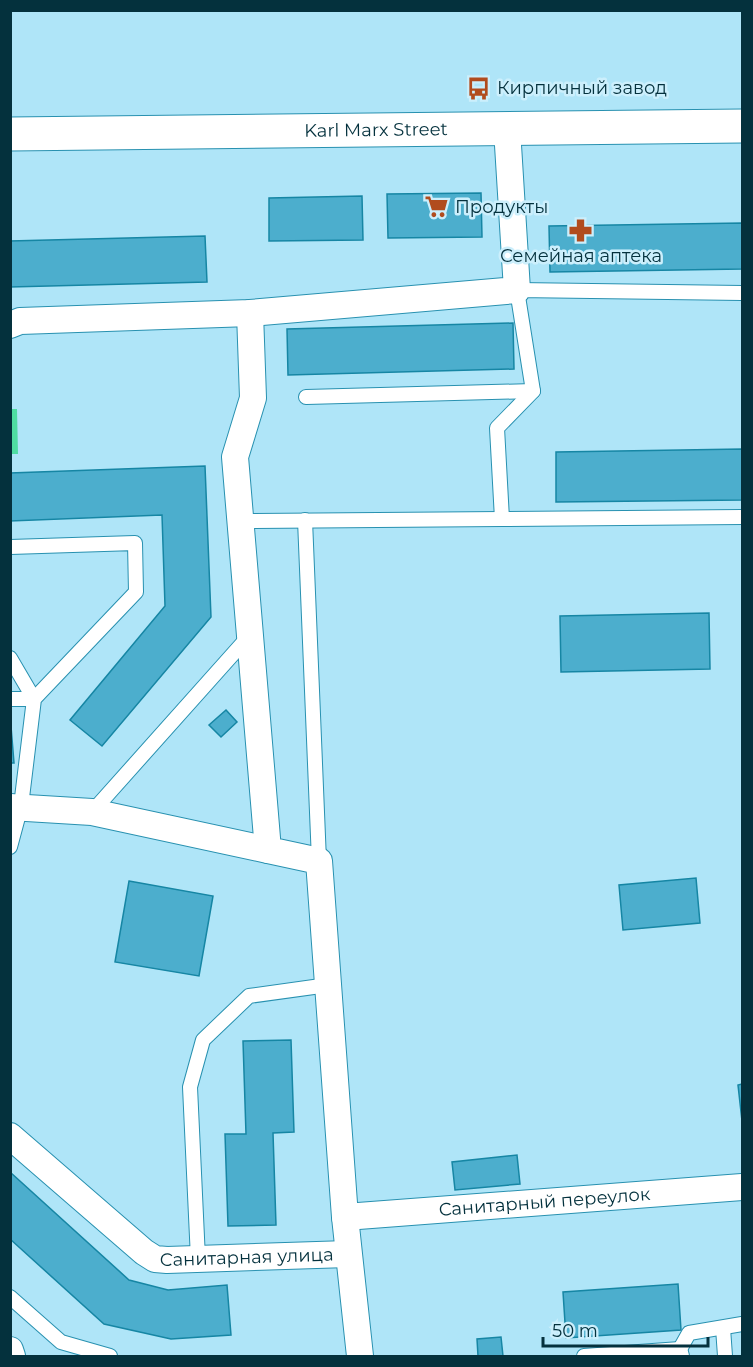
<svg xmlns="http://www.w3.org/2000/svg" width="753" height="1367" viewBox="0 0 753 1367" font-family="Montserrat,sans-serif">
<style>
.green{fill:#4fdda2}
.building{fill:#4caecd;stroke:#1686a4;stroke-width:1.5}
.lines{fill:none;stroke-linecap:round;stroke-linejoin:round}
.service-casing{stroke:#2891b0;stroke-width:16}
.minor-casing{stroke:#2891b0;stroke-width:28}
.trunk-casing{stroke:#2891b0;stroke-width:35}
.service{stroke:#fff;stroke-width:14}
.minor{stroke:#fff;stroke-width:26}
.trunk{stroke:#fff;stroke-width:33}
.labels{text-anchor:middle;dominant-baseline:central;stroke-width:5;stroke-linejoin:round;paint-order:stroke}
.poi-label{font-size:18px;fill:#04313d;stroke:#cceffc;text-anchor:start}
.street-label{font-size:18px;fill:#04313d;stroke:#cceffc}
</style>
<rect width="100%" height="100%" fill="#afe5f8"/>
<path class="green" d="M 11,409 L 17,409 L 18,454 L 11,454 Z"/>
<g class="building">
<path d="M 481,193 L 482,237 L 388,238 L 387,194 Z"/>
<path d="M 362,196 L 363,240 L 269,241 L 269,198 Z"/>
<path d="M 742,223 L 742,269 L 550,272 L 549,226 Z"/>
<path d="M 205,236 L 207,282 L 10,287 L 10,241 Z"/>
<path d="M 513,323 L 514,369 L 288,375 L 287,329 Z"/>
<path d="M 742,449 L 742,500 L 556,502 L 556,452 Z"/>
<path d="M 205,466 L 211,617 L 102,746 L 70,720 L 165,606 L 162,515 L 10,521 L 10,473 Z"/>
<path d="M 709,613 L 710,669 L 561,672 L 560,616 Z"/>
<path d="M 226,710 L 237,722 L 221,737 L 209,725 Z"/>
<path d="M 10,714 L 14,763 L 10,763 Z"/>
<path d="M 696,878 L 700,923 L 623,930 L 619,885 Z"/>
<path d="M 129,881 L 213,896 L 199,976 L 115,962 Z"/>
<path d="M 291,1040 L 294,1132 L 273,1133 L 276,1225 L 228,1226 L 225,1134 L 246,1134 L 243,1041 Z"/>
<path d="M 742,1084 L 742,1121 L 738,1085 Z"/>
<path d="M 517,1155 L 520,1184 L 455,1190 L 452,1162 Z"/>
<path d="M 10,1172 L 129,1280 L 168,1290 L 227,1285 L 231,1335 L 171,1339 L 104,1324 L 10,1239 Z"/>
<path d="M 678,1284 L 681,1330 L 566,1338 L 563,1292 Z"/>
<path d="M 501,1337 L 503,1356 L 478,1356 L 477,1339 Z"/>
</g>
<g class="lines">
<defs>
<g id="service">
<path d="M 742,293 L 517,290 L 533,391 L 497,428 L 502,519 L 742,517"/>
<path d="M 306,397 L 533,391"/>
<path d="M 305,520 L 319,861"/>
<path d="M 240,521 L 502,519"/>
<path d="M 10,547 L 135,543 L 136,592 L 34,699 L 21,806 L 10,847"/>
<path d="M 10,658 L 34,699 L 10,699"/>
<path d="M 92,812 L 250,635"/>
<path d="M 198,1259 L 190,1087 L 203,1040 L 249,996 L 328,985"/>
<path d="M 10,1297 L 61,1342 L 110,1356"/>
<path d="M 723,1328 L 725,1356"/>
<path d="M 680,1349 L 689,1333 L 742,1324"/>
<path d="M 584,1356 L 680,1349 L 682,1356"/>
</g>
<g id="minor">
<path d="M 250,313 L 253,398 L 235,457 L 268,850 L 319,861 L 345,1217 L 360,1356"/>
<path d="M 10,325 L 20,321 L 250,313 L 517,290 L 507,129"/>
<path d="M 10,807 L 92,812 L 268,850"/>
<path id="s1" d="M 10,1136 L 144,1252 L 155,1259 L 167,1260 L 348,1254"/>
<path id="s2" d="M 345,1217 L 742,1187"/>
<path d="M 10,1350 L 12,1356"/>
</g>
<g id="trunk">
<path id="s3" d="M 10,134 L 742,126"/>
</g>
</defs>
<use href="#service" class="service-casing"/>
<use href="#minor" class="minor-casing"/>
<use href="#trunk" class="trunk-casing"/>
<use href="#service" class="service"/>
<use href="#minor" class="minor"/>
<use href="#trunk" class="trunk"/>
</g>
<defs>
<symbol id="bus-bare" viewBox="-9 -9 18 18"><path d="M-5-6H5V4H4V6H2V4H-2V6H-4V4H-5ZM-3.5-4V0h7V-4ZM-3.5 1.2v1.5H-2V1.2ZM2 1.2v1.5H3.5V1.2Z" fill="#b14c1e" stroke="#cceffc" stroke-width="2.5" paint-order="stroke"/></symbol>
<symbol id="supermarket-bare" viewBox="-9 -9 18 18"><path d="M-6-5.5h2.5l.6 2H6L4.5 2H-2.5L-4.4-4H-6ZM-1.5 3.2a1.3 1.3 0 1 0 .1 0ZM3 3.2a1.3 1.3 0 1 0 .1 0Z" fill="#b14c1e" stroke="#cceffc" stroke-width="2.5" paint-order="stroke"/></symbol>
<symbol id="pharmacy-bare" viewBox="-9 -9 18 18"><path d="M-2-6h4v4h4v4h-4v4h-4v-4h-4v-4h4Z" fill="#b14c1e" stroke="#cceffc" stroke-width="2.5" paint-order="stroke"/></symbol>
</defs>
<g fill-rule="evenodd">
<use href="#bus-bare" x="462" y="72" width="33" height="33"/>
<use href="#supermarket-bare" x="420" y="190" width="33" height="33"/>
<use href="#pharmacy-bare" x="564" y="214" width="33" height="33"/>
</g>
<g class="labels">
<g class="poi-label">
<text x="497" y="88">Кирпичный завод</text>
<text x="455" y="207">Продукты</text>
<text x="581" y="256" text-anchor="middle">Семейная аптека</text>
</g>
<g class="street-label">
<text stroke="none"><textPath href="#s3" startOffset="366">Karl Marx Street</textPath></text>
<text stroke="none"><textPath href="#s2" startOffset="200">Санитарный переулок</textPath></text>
<text stroke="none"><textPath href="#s1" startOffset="282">Санитарная улица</textPath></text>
</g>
</g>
<rect width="753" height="1367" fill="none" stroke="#04313d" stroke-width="24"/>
<path d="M543 1337v9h165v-9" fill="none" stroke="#04313d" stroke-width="3"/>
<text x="552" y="1337" font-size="18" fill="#04313d" stroke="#cceffc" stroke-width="4.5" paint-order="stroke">50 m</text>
</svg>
